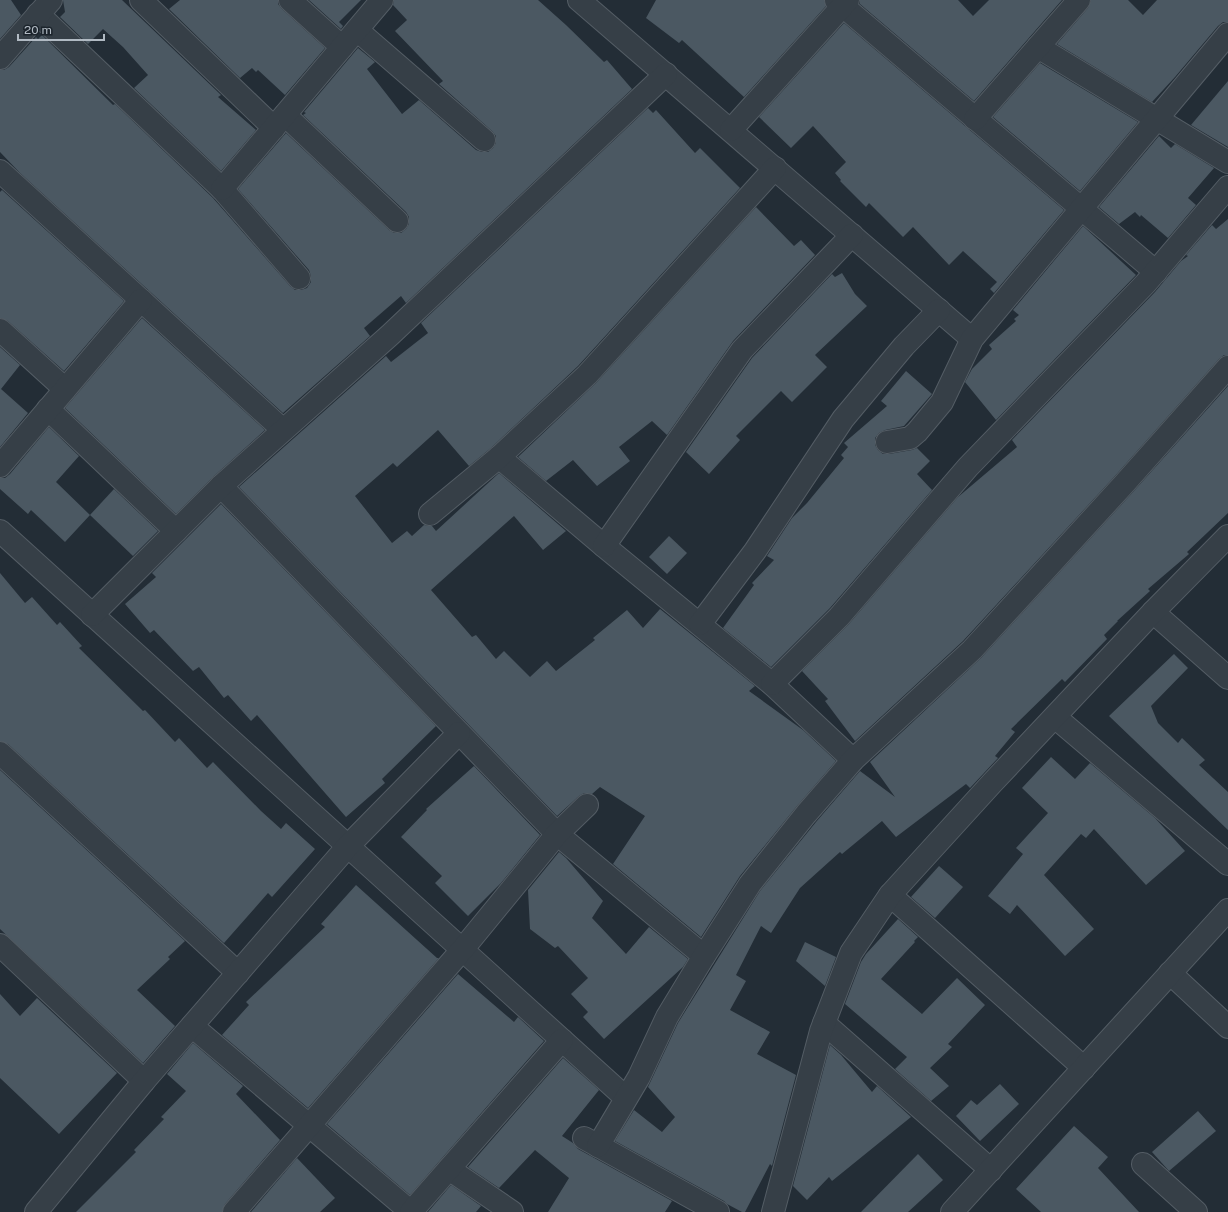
<svg xmlns="http://www.w3.org/2000/svg" width="1228" height="1212" viewBox="0 0 1228 1212" font-family="'Public Sans',sans-serif">
<style>
.building{fill:#4b5862}
.lines{fill:none;stroke-linecap:round;stroke-linejoin:round}
.minor-casing{stroke:#545d65;stroke-width:24}
.minor{stroke:#363f47;stroke-width:22}
</style>
<rect width="100%" height="100%" fill="#232d36"/>
<g class="building">
<path d="M 0,0 L 11,0 L 21,15 L 0,39 Z"/>
<path d="M 63,0 L 122,0 L 221,95 L 218,97 L 256,130 L 221,171 L 134,88 L 148,75 L 123,47 L 103,29 L 88,44 L 60,17 L 65,12 Z"/>
<path d="M 180,0 L 278,0 L 278,4 L 282,9 L 325,48 L 285,95 L 258,70 L 256,72 L 252,68 L 240,78 L 169,9 Z"/>
<path d="M 309,0 L 361,0 L 339,22 L 343,26 L 341,29 Z"/>
<path d="M 394,0 L 538,0 L 566,25 L 604,62 L 607,60 L 632,89 L 406,303 L 401,296 L 364,328 L 370,336 L 283,413 L 20,173 L 0,152 L 0,70 L 4,70 L 9,67 L 36,37 L 38,39 L 42,35 L 113,105 L 115,104 L 213,198 L 290,286 L 295,290 L 301,290 L 307,288 L 311,282 L 311,276 L 309,270 L 238,189 L 286,133 L 389,230 L 394,233 L 401,233 L 406,229 L 409,224 L 409,217 L 406,212 L 303,115 L 306,113 L 304,112 L 358,48 L 375,62 L 367,69 L 402,114 L 419,100 L 476,150 L 482,152 L 488,152 L 493,148 L 496,143 L 496,136 L 492,131 L 439,84 L 443,81 L 395,31 L 407,20 L 393,5 Z"/>
<path d="M 656,0 L 824,0 L 826,6 L 744,97 L 682,40 L 679,43 L 646,18 Z"/>
<path d="M 860,0 L 958,0 L 973,16 L 989,0 L 1062,0 L 974,101 L 860,4 Z"/>
<path d="M 1091,0 L 1128,0 L 1143,15 L 1157,0 L 1228,0 L 1228,22 L 1223,22 L 1218,26 L 1175,77 L 1152,102 L 1057,44 L 1088,8 Z"/>
<path d="M 844,23 L 1064,210 L 994,293 L 990,289 L 997,282 L 963,251 L 949,265 L 913,227 L 903,237 L 869,203 L 866,207 L 840,181 L 841,180 L 835,173 L 846,162 L 813,126 L 791,148 L 759,117 Z"/>
<path d="M 1040,63 L 1138,122 L 1080,191 L 993,117 Z"/>
<path d="M 1228,81 L 1228,147 L 1191,125 Z"/>
<path d="M 648,108 L 653,113 L 656,110 L 695,153 L 700,148 L 740,188 L 739,189 L 578,366 L 491,448 L 469,466 L 438,430 L 397,467 L 393,463 L 355,496 L 392,543 L 407,531 L 412,536 L 424,525 L 432,526 L 436,531 L 499,473 L 566,531 L 543,550 L 514,516 L 431,590 L 472,637 L 476,635 L 496,659 L 504,651 L 530,677 L 547,661 L 556,671 L 595,640 L 593,638 L 627,610 L 643,628 L 660,609 L 755,686 L 749,691 L 803,730 L 836,761 L 797,806 L 740,876 L 701,937 L 613,864 L 645,816 L 600,787 L 592,794 L 584,793 L 579,796 L 557,816 L 239,487 L 386,356 L 391,362 L 428,333 L 421,323 Z"/>
<path d="M 1159,136 L 1171,148 L 1175,144 L 1214,168 L 1188,198 L 1196,205 L 1168,238 L 1141,215 L 1140,217 L 1135,212 L 1119,224 L 1099,207 Z"/>
<path d="M 2,190 L 124,301 L 64,371 L 8,321 L 0,318 L 0,192 Z"/>
<path d="M 756,207 L 794,246 L 801,240 L 815,255 L 733,341 L 667,435 L 652,421 L 619,447 L 630,461 L 597,486 L 573,460 L 546,481 L 518,457 L 596,383 Z"/>
<path d="M 1228,219 L 1228,355 L 1224,355 L 1219,359 L 1115,476 L 963,641 L 855,741 L 825,701 L 828,699 L 802,671 L 848,625 L 958,497 L 1017,447 L 1012,440 L 1155,292 L 1181,261 L 1188,256 L 1186,255 L 1212,225 L 1216,229 Z"/>
<path d="M 1083,226 L 1136,275 L 996,420 L 965,382 L 972,369 L 992,349 L 989,345 L 1016,321 L 1014,319 L 1019,315 L 1013,310 Z"/>
<path d="M 842,273 L 855,294 L 867,306 L 815,355 L 827,367 L 792,402 L 781,391 L 736,436 L 740,440 L 709,474 L 686,452 L 752,358 L 832,274 L 835,277 Z"/>
<path d="M 142,318 L 265,430 L 213,477 L 176,514 L 65,408 Z"/>
<path d="M 0,347 L 20,365 L 1,389 L 28,413 L 0,447 Z"/>
<path d="M 906,371 L 932,394 L 904,426 L 885,430 L 879,433 L 875,438 L 875,445 L 878,450 L 883,454 L 889,454 L 912,450 L 917,448 L 930,461 L 917,474 L 932,490 L 830,608 L 771,667 L 723,628 L 754,585 L 752,583 L 774,560 L 767,556 L 792,518 L 807,503 L 844,458 L 841,455 L 848,447 L 844,443 L 887,406 L 881,401 Z"/>
<path d="M 1228,386 L 1228,513 L 1187,552 L 1189,554 L 1148,589 L 1150,591 L 1117,621 L 1118,621 L 1104,635 L 1107,639 L 1065,682 L 1062,679 L 1011,729 L 1015,732 L 995,756 L 998,758 L 970,788 L 966,784 L 896,837 L 882,821 L 842,854 L 840,852 L 800,888 L 771,933 L 761,926 L 736,975 L 746,981 L 730,1010 L 770,1032 L 757,1054 L 796,1075 L 772,1166 L 770,1164 L 745,1212 L 742,1212 L 727,1204 L 724,1201 L 615,1141 L 634,1110 L 662,1132 L 675,1117 L 648,1087 L 678,1023 L 760,891 L 816,822 L 860,771 L 895,797 L 870,762 L 981,658 L 1133,492 Z"/>
<path d="M 49,427 L 79,456 L 56,482 L 90,515 L 65,542 L 31,510 L 28,514 L 0,489 L 0,478 L 5,478 L 10,474 Z"/>
<path d="M 114,489 L 158,531 L 133,556 L 90,515 Z"/>
<path d="M 221,504 L 436,726 L 382,779 L 385,783 L 346,817 L 257,715 L 251,721 L 228,695 L 224,698 L 199,667 L 193,671 L 154,630 L 150,633 L 125,604 L 156,577 L 152,573 Z"/>
<path d="M 669,536 L 687,553 L 667,574 L 649,557 Z"/>
<path d="M 0,573 L 25,603 L 32,597 L 57,625 L 60,622 L 82,646 L 79,648 L 143,711 L 145,710 L 175,742 L 179,738 L 207,768 L 213,762 L 261,811 L 281,829 L 286,823 L 315,849 L 272,897 L 268,893 L 224,943 L 8,744 L 0,741 Z"/>
<path d="M 1174,654 L 1188,668 L 1151,706 L 1158,723 L 1178,743 L 1182,738 L 1205,760 L 1199,765 L 1228,792 L 1228,830 L 1109,716 Z"/>
<path d="M 1051,757 L 1075,779 L 1090,763 L 1155,818 L 1185,851 L 1146,885 L 1094,829 L 1086,838 L 1081,834 L 1044,875 L 1094,929 L 1065,956 L 1017,905 L 1010,914 L 988,896 L 1023,854 L 1016,848 L 1048,813 L 1022,788 Z"/>
<path d="M 474,766 L 540,835 L 501,883 L 468,916 L 435,883 L 442,876 L 401,837 L 427,810 L 426,809 Z"/>
<path d="M 0,770 L 185,941 L 168,957 L 170,959 L 137,990 L 175,1026 L 143,1063 L 0,929 Z"/>
<path d="M 559,852 L 566,858 L 603,901 L 592,918 L 626,954 L 649,927 L 688,959 L 683,967 L 604,1039 L 583,1017 L 588,1012 L 571,994 L 588,978 L 558,946 L 555,948 L 530,929 L 528,890 Z"/>
<path d="M 939,866 L 963,887 L 935,918 L 911,897 Z"/>
<path d="M 356,885 L 437,958 L 439,958 L 308,1108 L 222,1035 L 249,1005 L 246,1002 L 325,927 L 321,924 Z"/>
<path d="M 898,919 L 918,937 L 914,941 L 915,942 L 881,979 L 922,1014 L 957,978 L 985,1005 L 948,1044 L 952,1047 L 930,1068 L 949,1086 L 931,1101 L 895,1069 L 907,1057 L 845,1004 L 861,962 L 866,954 Z"/>
<path d="M 805,942 L 836,957 L 825,986 L 796,961 Z"/>
<path d="M 458,974 L 514,1022 L 518,1017 L 544,1041 L 410,1195 L 327,1124 Z"/>
<path d="M 0,994 L 20,1016 L 37,998 L 117,1073 L 59,1134 L 0,1078 Z"/>
<path d="M 193,1043 L 243,1086 L 236,1094 L 280,1140 L 225,1204 L 222,1212 L 76,1212 L 136,1152 L 134,1150 L 164,1119 L 161,1117 L 186,1091 L 167,1074 Z"/>
<path d="M 830,1045 L 841,1055 L 872,1092 L 877,1086 L 911,1117 L 832,1181 L 829,1177 L 807,1200 L 793,1186 Z"/>
<path d="M 563,1058 L 599,1090 L 562,1136 L 573,1143 L 578,1149 L 672,1201 L 665,1212 L 548,1212 L 569,1178 L 535,1150 L 499,1188 L 468,1167 Z"/>
<path d="M 1000,1084 L 1019,1104 L 980,1141 L 956,1116 L 971,1100 L 977,1105 Z"/>
<path d="M 1198,1111 L 1216,1131 L 1169,1171 L 1152,1152 Z"/>
<path d="M 1074,1126 L 1108,1157 L 1098,1168 L 1139,1212 L 1041,1212 L 1016,1189 Z"/>
<path d="M 918,1154 L 943,1180 L 908,1212 L 861,1212 Z"/>
<path d="M 297,1158 L 335,1198 L 320,1212 L 251,1212 Z"/>
<path d="M 451,1185 L 481,1206 L 476,1212 L 428,1212 Z"/>
</g>
<g class="lines">
<defs>
<g id="minor">
<path d="M 141,0 L 274,128"/>
<path d="M 290,0 L 342,47"/>
<path d="M 579,0 L 972,339"/>
<path d="M 836,0 L 1156,272"/>
<path d="M 38,14 L 222,189 L 299,278"/>
<path d="M 357,30 L 484,140"/>
<path d="M 1038,47 L 1228,162"/>
<path d="M 0,58 L 51,0"/>
<path d="M 285,115 L 397,221"/>
<path d="M 975,119 L 1079,0"/>
<path d="M 731,130 L 848,0"/>
<path d="M 0,171 L 283,430"/>
<path d="M 222,189 L 382,0"/>
<path d="M 0,330 L 65,389"/>
<path d="M 48,409 L 176,531"/>
<path d="M 887,442 L 910,438 L 917,432 L 942,402 L 972,339 L 1228,34"/>
<path d="M 499,457 L 604,546 L 772,684 L 853,760"/>
<path d="M 0,466 L 141,300"/>
<path d="M 221,486 L 557,834 L 704,956"/>
<path d="M 430,514 L 499,457 L 587,375 L 775,168"/>
<path d="M 0,531 L 626,1098"/>
<path d="M 604,546 L 742,350 L 852,235"/>
<path d="M 1153,612 L 1228,678"/>
<path d="M 92,615 L 221,486 L 390,335 L 666,74"/>
<path d="M 700,624 L 755,551 L 843,419 L 904,346 L 939,310"/>
<path d="M 772,684 L 839,617 L 968,467 L 1146,283 L 1228,187"/>
<path d="M 1055,717 L 1228,864"/>
<path d="M 0,753 L 238,973"/>
<path d="M 890,895 L 1084,1068"/>
<path d="M 0,945 L 144,1081"/>
<path d="M 1170,973 L 1228,1027"/>
<path d="M 824,1023 L 991,1170"/>
<path d="M 192,1026 L 411,1212"/>
<path d="M 584,1138 L 718,1212"/>
<path d="M 598,1146 L 639,1077 L 667,1017 L 704,956 L 750,884 L 806,814 L 853,760 L 972,650 L 1124,484 L 1228,367"/>
<path d="M 1143,1164 L 1196,1212"/>
<path d="M 449,1169 L 512,1212"/>
<path d="M 36,1212 L 144,1081 L 348,846 L 459,733"/>
<path d="M 234,1212 L 462,950 L 557,834 L 587,805"/>
<path d="M 411,1212 L 562,1040"/>
<path d="M 773,1212 L 821,1031 L 851,953 L 890,895 L 992,783 L 1153,612 L 1228,536"/>
<path d="M 952,1212 L 1228,910"/>
</g>
</defs>
<use href="#minor" class="minor-casing"/>
<use href="#minor" class="minor"/>
</g>
<path d="M18 34v6h86v-6" fill="none" stroke="#b1bac3" stroke-width="2"/>
<text x="24" y="34" font-size="12" fill="#b1bac3" stroke="#1c242c" stroke-width="3" paint-order="stroke">20 m</text>
</svg>
